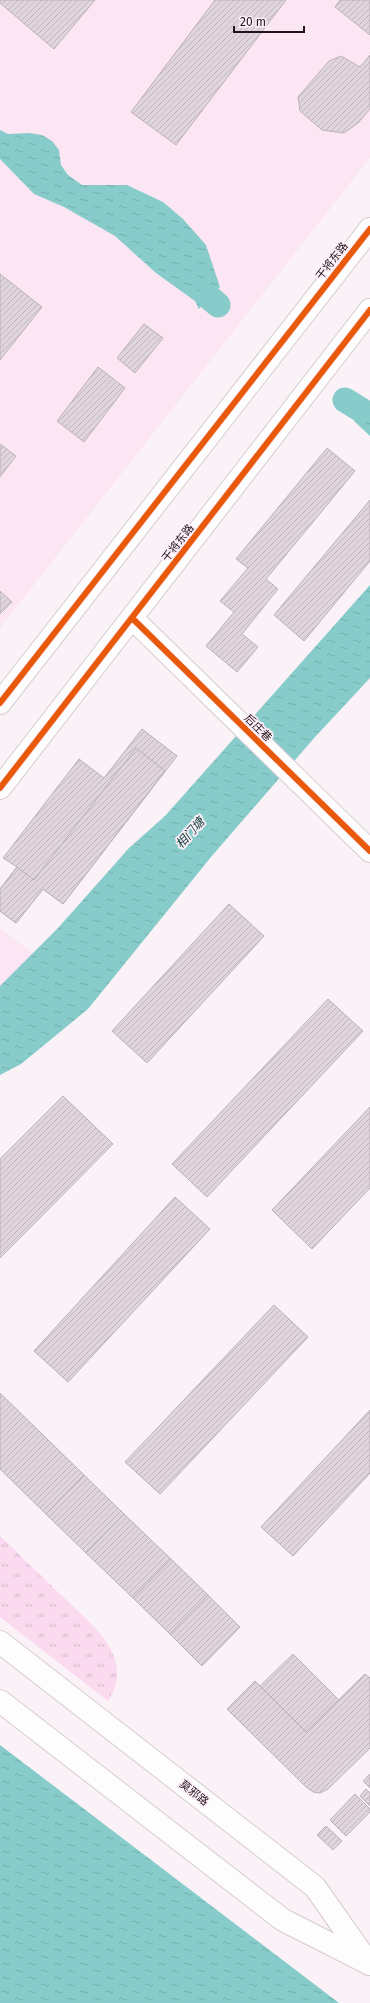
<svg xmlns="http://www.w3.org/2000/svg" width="370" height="2003" viewBox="0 0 370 2003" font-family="'Fira Sans','Noto Sans SC',sans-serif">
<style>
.built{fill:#fde6f4}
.grass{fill:url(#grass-tufts)}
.water{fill:url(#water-ripples)}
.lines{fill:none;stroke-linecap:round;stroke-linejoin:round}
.canal{stroke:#87ccca;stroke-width:25}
.building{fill:url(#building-hatch);stroke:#bbb1b7}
.minor-casing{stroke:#d6cdd3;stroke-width:24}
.major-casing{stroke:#d6cdd3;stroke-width:24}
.minor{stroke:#fefdfe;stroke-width:22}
.major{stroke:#fefdfe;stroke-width:22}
.cycleway-casing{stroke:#feeff8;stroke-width:8}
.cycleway{stroke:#e8590c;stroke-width:6}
.labels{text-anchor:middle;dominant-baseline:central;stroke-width:3.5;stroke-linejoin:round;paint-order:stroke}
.street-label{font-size:11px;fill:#20141b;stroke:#feeff8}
.water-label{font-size:12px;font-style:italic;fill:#12413f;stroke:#feeff8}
</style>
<defs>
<pattern id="grass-tufts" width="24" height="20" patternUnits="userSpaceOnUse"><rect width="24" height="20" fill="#fbd9ef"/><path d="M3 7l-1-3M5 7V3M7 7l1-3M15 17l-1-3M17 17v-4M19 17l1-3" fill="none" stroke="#d7b9cc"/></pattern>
<pattern id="water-ripples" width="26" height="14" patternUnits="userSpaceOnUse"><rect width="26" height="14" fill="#87ccca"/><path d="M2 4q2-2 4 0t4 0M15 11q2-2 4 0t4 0" fill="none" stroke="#74aead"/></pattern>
<pattern id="building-hatch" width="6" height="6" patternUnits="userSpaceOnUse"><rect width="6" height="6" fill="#e0d5dc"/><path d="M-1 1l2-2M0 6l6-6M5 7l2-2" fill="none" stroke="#c0b6bc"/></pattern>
</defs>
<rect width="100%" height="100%" fill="#faf2f7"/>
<g class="built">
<path d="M 0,0 L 370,0 L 370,158 L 0,628 Z"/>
<path d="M 0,928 L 34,954 L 0,986 Z"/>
</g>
<path class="grass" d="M 0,1536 C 20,1555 39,1574 59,1593 C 77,1611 109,1636 115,1660 C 120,1676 116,1688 108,1701 L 0,1617 Z"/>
<g class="water">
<path d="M 0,130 L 8,134 L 29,133 L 42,135 L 52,141 L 59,150 L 61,165 L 68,175 L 82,185 L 127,185 L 163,202 L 183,219 L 206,245 L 220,287 L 199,309 L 195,301 L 156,273 L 115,236 L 64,207 L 34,194 L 0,159 Z"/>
<path d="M 370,403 L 370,436 L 354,421 Z"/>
<path d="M 370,585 L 370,678 L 315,737 L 211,857 L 88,1009 L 21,1064 L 0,1075 L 0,986 L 58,928 L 129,848 L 165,816 Z"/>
<path d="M 0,1745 L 339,2003 L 0,2003 Z"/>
</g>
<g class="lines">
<g class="canal">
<path d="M 210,298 L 218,305"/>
<path d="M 345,400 L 363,411"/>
</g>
</g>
<g class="building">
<path d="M 0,0 L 95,0 L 54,49 L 0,3 Z"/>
<path d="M 215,0 L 286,0 L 176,145 L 131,112 Z"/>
<path d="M 340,0 L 370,0 L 370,35 L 335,7 Z"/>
<path d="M 370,55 L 370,109 L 358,123 L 344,133 L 322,130 L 300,111 L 298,97 L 329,61 L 341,56 L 360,67 Z"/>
<path d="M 0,274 L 42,307 L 0,360 Z"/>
<path d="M 144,324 L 163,338 L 135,373 L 117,358 Z"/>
<path d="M 98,367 L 125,388 L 84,442 L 57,421 Z"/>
<path d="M 0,444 L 16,456 L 0,477 Z"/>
<path d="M 327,448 L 355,471 L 266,579 L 278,589 L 242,634 L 258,647 L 237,672 L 206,646 L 234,612 L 220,601 L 248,568 L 236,559 Z"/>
<path d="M 370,500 L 370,561 L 304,641 L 274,615 Z"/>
<path d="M 0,591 L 12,602 L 0,614 Z"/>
<path d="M 142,729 L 177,756 L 63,904 L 43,889 L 16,923 L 0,911 L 0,889 L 17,867 L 3,858 L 79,759 L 104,778 Z"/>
<path d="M 136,748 L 165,771 L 63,904 L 43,889 L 16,923 L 0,911 L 0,889 L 17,867 L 34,880 Z"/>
<path d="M 229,904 L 264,936 L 147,1063 L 112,1031 Z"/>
<path d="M 328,999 L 363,1031 L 207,1197 L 172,1164 Z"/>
<path d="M 63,1096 L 113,1144 L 0,1258 L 0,1159 Z"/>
<path d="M 370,1107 L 370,1188 L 312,1249 L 272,1210 Z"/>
<path d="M 175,1197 L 210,1229 L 68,1382 L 34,1351 Z"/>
<path d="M 274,1305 L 308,1337 L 160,1494 L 125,1462 Z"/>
<path d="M 0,1393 L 84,1475 L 46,1514 L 0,1469 Z"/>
<path d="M 370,1410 L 370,1473 L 293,1556 L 261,1527 Z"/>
<path d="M 84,1475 L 124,1514 L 86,1553 L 46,1514 Z"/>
<path d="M 124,1514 L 171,1559 L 133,1598 L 86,1553 Z"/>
<path d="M 171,1559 L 208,1595 L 170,1634 L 133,1598 Z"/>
<path d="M 208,1595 L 240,1627 L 202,1666 L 170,1634 Z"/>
<path d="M 293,1654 L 339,1700 L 306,1732 L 260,1686 Z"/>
<path d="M 365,1674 L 370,1678 L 370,1748 L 328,1789 L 320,1793 L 313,1792 L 305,1786 L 227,1709 L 255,1681 L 306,1732 Z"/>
<path d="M 370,1774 L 370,1788 L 363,1781 Z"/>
<path d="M 366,1789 L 370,1793 L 370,1806 L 360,1796 Z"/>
<path d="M 355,1794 L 370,1809 L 370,1812 L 346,1836 L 330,1820 Z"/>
<path d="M 326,1826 L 342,1841 L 333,1850 L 317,1835 Z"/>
</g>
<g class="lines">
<defs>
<path id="minor" d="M 132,618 L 370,851"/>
<g id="major">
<path d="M 0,703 L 370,229"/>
<path d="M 0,788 L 370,310"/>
<path d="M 0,1642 L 315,1887 L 369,1964"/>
<path d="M 0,1701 L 283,1920 L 366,1962"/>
</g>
</defs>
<use href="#minor" class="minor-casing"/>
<use href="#major" class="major-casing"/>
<use href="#minor" class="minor"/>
<use href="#major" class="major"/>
<defs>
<g id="cycleway">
<path d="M 132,618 L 370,851"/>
<path d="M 0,703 L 370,229"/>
<path d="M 0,788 L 370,310"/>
</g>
</defs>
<use href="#cycleway" class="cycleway-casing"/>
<use href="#cycleway" class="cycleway"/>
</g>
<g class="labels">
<g class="street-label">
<text transform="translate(332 261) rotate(-52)">干将东路</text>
<text transform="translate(178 543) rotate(-52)">干将东路</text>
<text transform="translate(258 728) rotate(45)">后庄巷</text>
<text transform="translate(194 1793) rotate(38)">莫邪路</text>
</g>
<g class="water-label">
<text transform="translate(190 833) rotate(-48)">相门塘</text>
</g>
</g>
<path d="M234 26v6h70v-6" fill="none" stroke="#20141b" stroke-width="2"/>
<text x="240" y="26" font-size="12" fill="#20141b" stroke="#feeff8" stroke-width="3" paint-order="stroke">20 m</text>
</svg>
